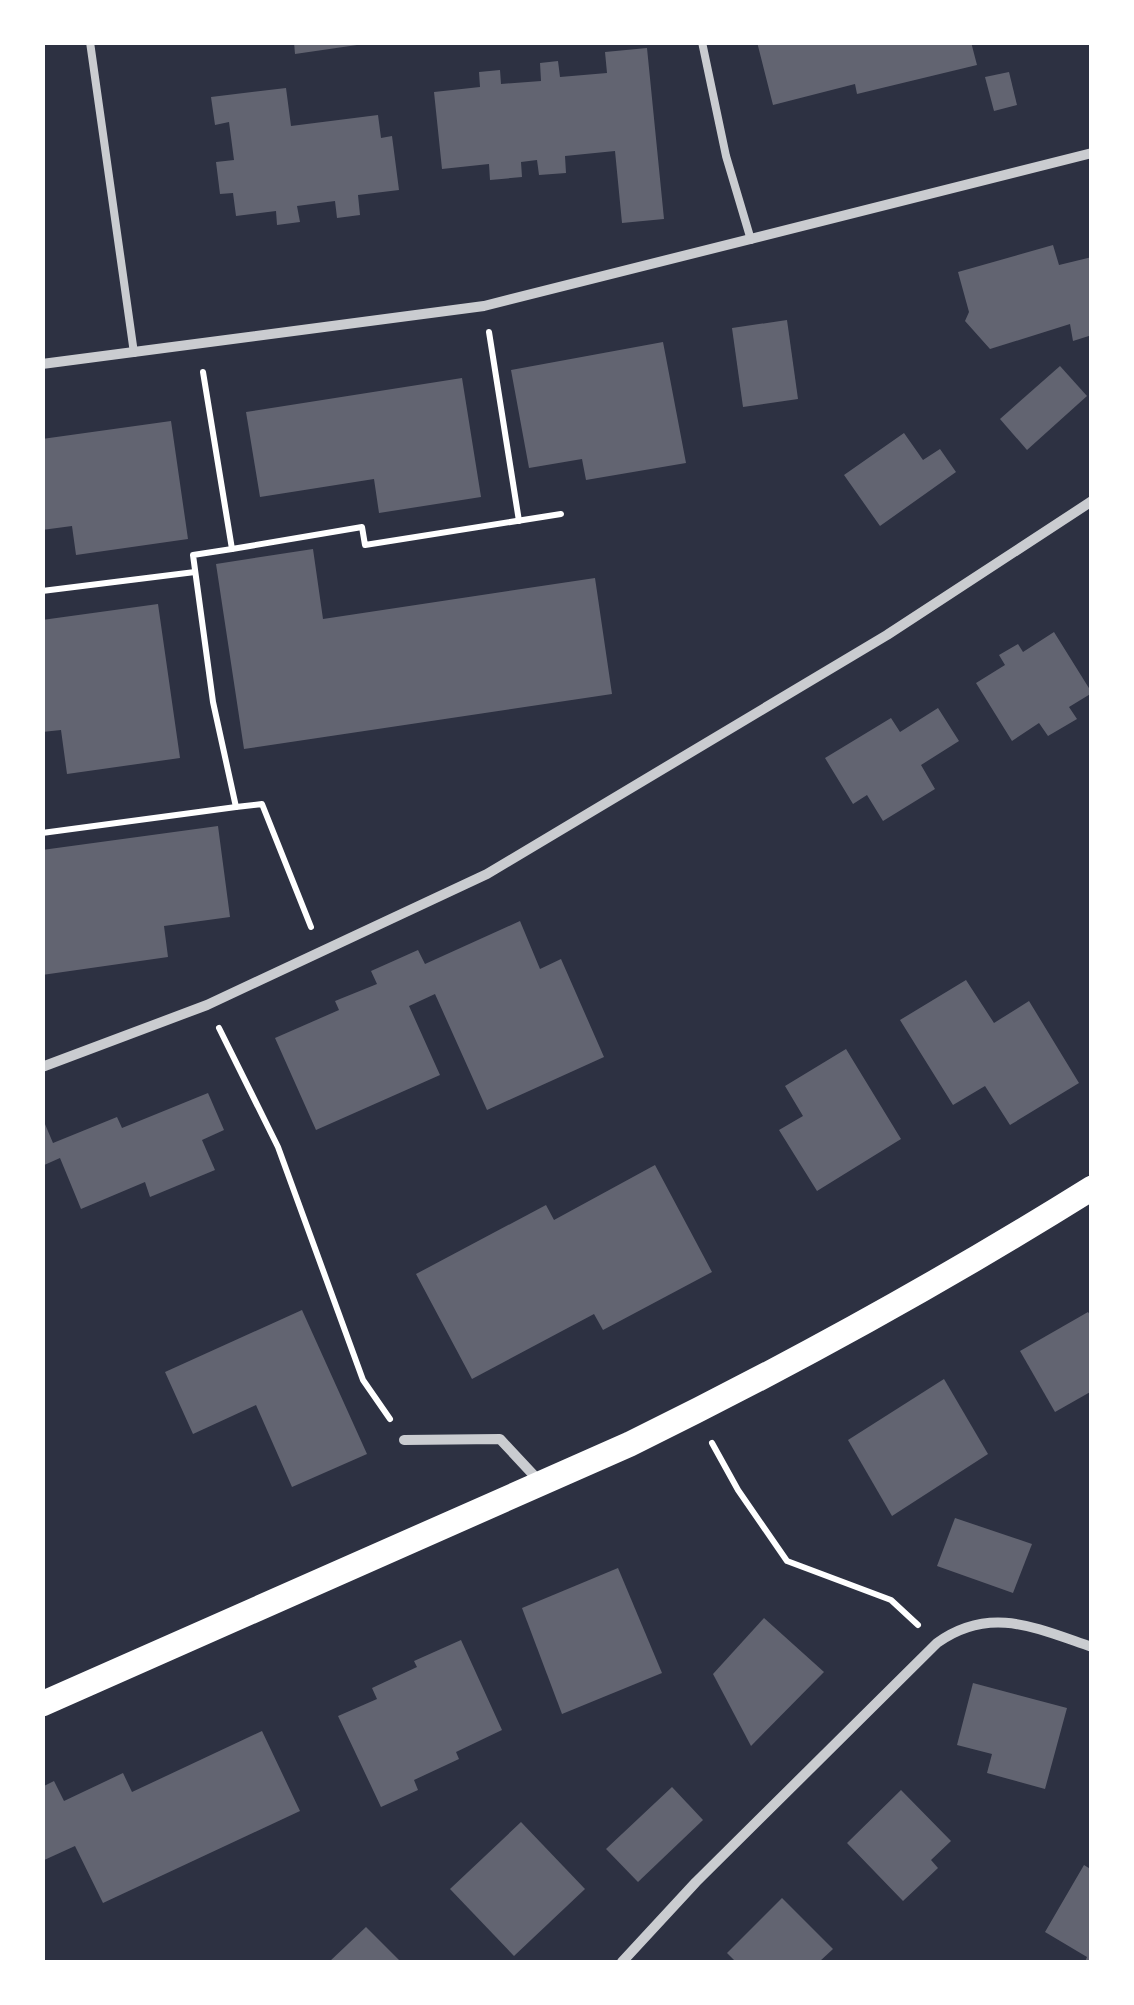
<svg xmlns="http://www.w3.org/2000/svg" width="1134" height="2005" viewBox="0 0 1134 2005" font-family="'Libre Baskerville',serif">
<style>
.building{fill:#626471}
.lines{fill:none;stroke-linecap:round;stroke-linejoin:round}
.path{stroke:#fff;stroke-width:6}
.service{stroke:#caccd0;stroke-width:8}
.minor{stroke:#caccd0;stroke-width:10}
.primary{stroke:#fff;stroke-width:25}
</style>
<rect width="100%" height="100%" fill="#2d3142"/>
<g class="building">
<path d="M 294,42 L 357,42 L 357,45 L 295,54 Z"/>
<path d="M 757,42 L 971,42 L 977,65 L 857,94 L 855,84 L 773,105 Z"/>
<path d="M 647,48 L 664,219 L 622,223 L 615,151 L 565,156 L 566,173 L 539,175 L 537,160 L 521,162 L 522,177 L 490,180 L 489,164 L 442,169 L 434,92 L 480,87 L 479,72 L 500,70 L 501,84 L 541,81 L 540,63 L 558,61 L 560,77 L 607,73 L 605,52 Z"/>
<path d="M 1009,72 L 1017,105 L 994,111 L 985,77 Z"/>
<path d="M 286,88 L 291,126 L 378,115 L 381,138 L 392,136 L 399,190 L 358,195 L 360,215 L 337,218 L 335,201 L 297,206 L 300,222 L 277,225 L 276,211 L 236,216 L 233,193 L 220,194 L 216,162 L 234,160 L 229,122 L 215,125 L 211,97 Z"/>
<path d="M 1053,245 L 1059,265 L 1092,257 L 1092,335 L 1073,341 L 1070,324 L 990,349 L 965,321 L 969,312 L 958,272 Z"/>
<path d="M 787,320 L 798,399 L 743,407 L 732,328 Z"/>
<path d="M 663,342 L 686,463 L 586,480 L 582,459 L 529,468 L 511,370 Z"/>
<path d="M 1060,366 L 1087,396 L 1027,450 L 1000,419 Z"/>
<path d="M 462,378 L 481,497 L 379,513 L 374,479 L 260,497 L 246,412 Z"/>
<path d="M 171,421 L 188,539 L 76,555 L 72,526 L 42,530 L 42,439 Z"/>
<path d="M 904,433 L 923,460 L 940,449 L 956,472 L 880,526 L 844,475 Z"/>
<path d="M 313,549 L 323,619 L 595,578 L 612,694 L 244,749 L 216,564 Z"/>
<path d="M 158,604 L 180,758 L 67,774 L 61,730 L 42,732 L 42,620 Z"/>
<path d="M 1054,632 L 1092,693 L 1069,707 L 1077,719 L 1048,736 L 1039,723 L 1012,741 L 976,683 L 1005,665 L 999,655 L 1018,644 L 1023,652 Z"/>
<path d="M 938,708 L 959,741 L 921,765 L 935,789 L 883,821 L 867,795 L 853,804 L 825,758 L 891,718 L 900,732 Z"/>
<path d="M 218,826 L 230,917 L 164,926 L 168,957 L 42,975 L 42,850 Z"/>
<path d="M 520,921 L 540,969 L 561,959 L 604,1057 L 487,1110 L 435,994 L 409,1006 L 440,1075 L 316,1130 L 275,1038 L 339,1010 L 335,1001 L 377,984 L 371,971 L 418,950 L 425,964 Z"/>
<path d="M 966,980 L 994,1023 L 1029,1001 L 1079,1083 L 1010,1125 L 985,1086 L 953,1105 L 900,1020 Z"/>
<path d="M 846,1049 L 901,1139 L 817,1191 L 779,1130 L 803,1116 L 785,1086 Z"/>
<path d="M 208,1093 L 224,1130 L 202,1140 L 215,1170 L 150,1197 L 145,1182 L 81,1209 L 60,1158 L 42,1166 L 42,1117 L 53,1143 L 117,1117 L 122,1128 Z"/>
<path d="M 655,1165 L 712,1272 L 603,1330 L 594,1314 L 472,1379 L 416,1274 L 546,1205 L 554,1220 Z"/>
<path d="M 302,1310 L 367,1454 L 292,1487 L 256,1405 L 193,1434 L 165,1372 Z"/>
<path d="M 1088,1312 L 1092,1318 L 1092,1391 L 1055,1412 L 1020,1351 Z"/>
<path d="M 944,1379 L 988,1454 L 892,1516 L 848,1440 Z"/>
<path d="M 955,1518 L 1032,1544 L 1013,1593 L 937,1566 Z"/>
<path d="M 618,1568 L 662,1673 L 562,1714 L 522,1608 Z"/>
<path d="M 764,1618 L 824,1672 L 751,1746 L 713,1674 Z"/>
<path d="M 461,1640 L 502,1730 L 456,1752 L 459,1759 L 414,1780 L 418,1790 L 381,1807 L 338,1716 L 377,1699 L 372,1688 L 417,1667 L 414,1661 Z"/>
<path d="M 973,1683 L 1067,1708 L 1045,1789 L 987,1773 L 992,1754 L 957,1745 Z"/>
<path d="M 262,1731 L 300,1811 L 103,1903 L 75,1846 L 42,1861 L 42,1787 L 54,1781 L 64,1801 L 123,1773 L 132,1792 Z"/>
<path d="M 672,1787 L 703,1820 L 638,1882 L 606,1849 Z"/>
<path d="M 901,1790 L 951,1841 L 931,1860 L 938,1868 L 903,1901 L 847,1843 Z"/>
<path d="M 521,1822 L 585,1889 L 514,1956 L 450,1889 Z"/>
<path d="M 1084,1865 L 1092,1870 L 1092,1962 L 1085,1962 L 1087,1957 L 1045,1932 Z"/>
<path d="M 782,1898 L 833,1949 L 819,1962 L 736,1962 L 727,1953 Z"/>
<path d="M 366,1927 L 401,1962 L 329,1962 Z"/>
</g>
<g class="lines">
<g class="path">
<path d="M 489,332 L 519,521"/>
<path d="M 203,372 L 232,549 L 193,555 L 213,702 L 236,807 L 262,804 L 311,927"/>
<path d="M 232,549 L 362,527 L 365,545 L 561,514"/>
<path d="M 42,591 L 195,572"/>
<path d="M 42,833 L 236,807"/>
<path d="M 219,1028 L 278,1147 L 363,1380 L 390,1419"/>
<path d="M 712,1443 L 738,1490 L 787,1561 L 891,1600 L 918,1625"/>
</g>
<g class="service">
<path d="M 90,42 L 134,353"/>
<path d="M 702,42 L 726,156 L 751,240"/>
</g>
<g class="minor">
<path d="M 42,364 L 484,306 L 1092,153"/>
<path d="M 42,1067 L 207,1005 L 487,874 L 887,635 L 1092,501"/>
<path d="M 404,1440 L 500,1439 L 541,1483"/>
<path d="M 622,1962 L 696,1882 L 937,1643 C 990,1605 1036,1628 1092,1647"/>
</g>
<path class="primary" d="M 42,1704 L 630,1444 C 787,1367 943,1281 1092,1188"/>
</g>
<rect width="1134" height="2005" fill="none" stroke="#ffffff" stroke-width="90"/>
</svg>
